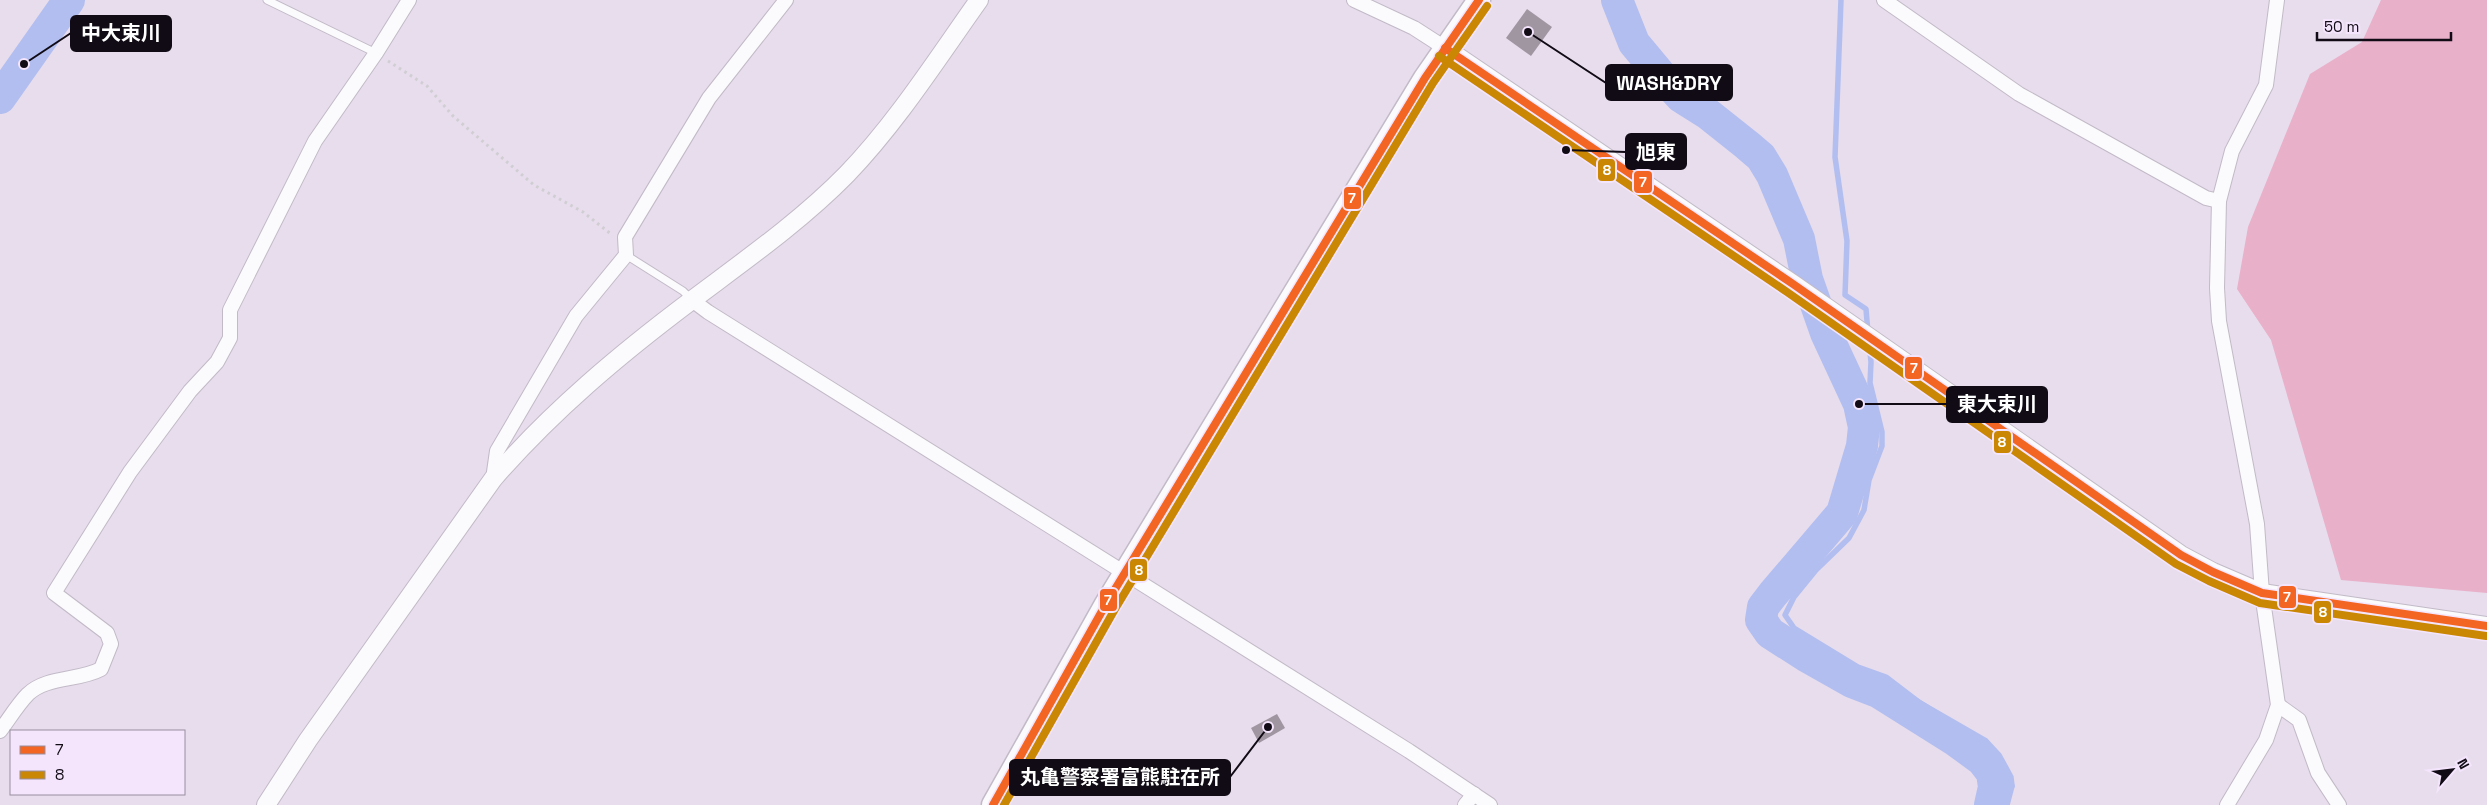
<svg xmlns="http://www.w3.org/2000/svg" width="2487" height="805" viewBox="0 0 2487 805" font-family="'Space Grotesk','Noto Sans JP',sans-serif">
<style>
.forest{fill:#e9b0ca}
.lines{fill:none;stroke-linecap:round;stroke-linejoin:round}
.stream{stroke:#b2bef0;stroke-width:5.5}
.river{stroke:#b2bef0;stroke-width:32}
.building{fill:#a096a1}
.service-casing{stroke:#c2bac7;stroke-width:9}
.minor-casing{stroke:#c2bac7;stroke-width:16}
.tertiary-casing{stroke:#c2bac7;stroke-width:20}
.primary-casing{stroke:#c2bac7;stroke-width:25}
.path{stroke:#d0ced2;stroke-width:3;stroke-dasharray:2.5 4;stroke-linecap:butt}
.service{stroke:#fbfafc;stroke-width:7}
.minor{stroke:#fbfafc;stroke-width:14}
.tertiary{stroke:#fbfafc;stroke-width:18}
.primary{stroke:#fbfafc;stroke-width:22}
.bus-1-casing{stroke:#f4e5fd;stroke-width:11}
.bus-2-casing{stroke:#f4e5fd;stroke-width:11}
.bus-1{stroke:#f26522;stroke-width:8}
.bus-2{stroke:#c98704;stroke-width:8}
.leader{fill:none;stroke:#110b15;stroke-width:2}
.callout-dot{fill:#110b15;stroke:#f4e5fd;stroke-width:2}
.callout{fill:#110b15;stroke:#110b15;stroke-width:2}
.callout-label{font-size:20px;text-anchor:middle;font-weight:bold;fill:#fff}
.line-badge{stroke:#f4e5fd;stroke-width:2}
.badge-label{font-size:14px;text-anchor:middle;font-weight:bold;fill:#fff}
</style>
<rect width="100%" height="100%" fill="#e7dded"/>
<path class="forest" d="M 2381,0 L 2487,0 L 2487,593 L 2341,580 L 2271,340 L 2237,289 L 2248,227 L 2310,74 L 2362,42 Z"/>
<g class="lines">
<g class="stream">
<path d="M 1841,0 L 1835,157 L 1847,241 L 1845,295 L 1866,309 L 1868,333"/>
<path d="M 1869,342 L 1871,362 L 1870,383 L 1882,432 L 1882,446 L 1869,480 L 1864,510 L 1849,538 L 1816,570 L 1794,597 L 1785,615 L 1794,628 L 1858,667 L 1886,677 L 1920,703 L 1986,741 L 1999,755 L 2011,777 L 2012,786 L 2007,805"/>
<path d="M 1994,787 L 2012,786"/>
</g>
<g class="river">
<path d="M 1617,0 L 1634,43 L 1659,73 L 1681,97 L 1708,114 L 1747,145 L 1761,157 L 1772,175 L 1799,239 L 1807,279 L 1826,333 L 1859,404 L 1864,427 L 1862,446 L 1842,513 L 1773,594 L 1763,607 L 1761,620 L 1770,633 L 1806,656 L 1852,682 L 1878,692 L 1956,741 L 1982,760 L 1992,773 L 1994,787 L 1990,805"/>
<path d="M 0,98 L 69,0"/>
</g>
</g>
<g class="building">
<path d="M 1527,9 L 1552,27 L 1531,56 L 1506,38 Z"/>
<path d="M 1277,714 L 1285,728 L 1259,743 L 1251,728 Z"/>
</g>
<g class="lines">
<defs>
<g id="service">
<path d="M 267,0 L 376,53"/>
<path d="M 626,255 L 683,291 L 692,300"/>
</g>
<g id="minor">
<path d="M 1354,0 L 1414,28 L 1445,48"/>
<path d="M 1884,0 L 2019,94 L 2206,198 L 2219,201"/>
<path d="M 692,300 L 708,312 L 1409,751 L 1490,805"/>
<path d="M 493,479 L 497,451 L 576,316 L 626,255 L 625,237 L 709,98 L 786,0"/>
<path d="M 2278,705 L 2299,720 L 2318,773 L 2339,805"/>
<path d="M 0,731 C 9,719 18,704 28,694 C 47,676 79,681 101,669 L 111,644 L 107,633 L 54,593 L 130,472 L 190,391 L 217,362 L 230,338 L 230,310 L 315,141 L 376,53 L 409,0"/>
<path d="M 1465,805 L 1474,794"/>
<path d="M 2227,805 L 2266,740 L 2278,705 L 2262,593 L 2257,524 L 2219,321 L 2217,288 L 2219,201 L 2232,151 L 2266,85 L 2277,0"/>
</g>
<g id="tertiary">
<path d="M 1445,48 L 1793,284 L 2181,555 L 2213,572 L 2262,593 L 2487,626"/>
<path d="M 266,805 L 308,740 L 493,479 C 552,411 620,354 692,300 C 744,261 801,221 847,174 C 897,122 937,59 979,0"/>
</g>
<path id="primary" d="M 993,805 L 1106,604 L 1425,78 L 1479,0"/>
</defs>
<use href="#service" class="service-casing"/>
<use href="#minor" class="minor-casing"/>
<use href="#tertiary" class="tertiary-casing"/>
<use href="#primary" class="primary-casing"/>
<path class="path" d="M 388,61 L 427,86 L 453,116 L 534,185 L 583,212 L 611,234"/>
<use href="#service" class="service"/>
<use href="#minor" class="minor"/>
<use href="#tertiary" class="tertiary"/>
<use href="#primary" class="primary"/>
<defs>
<g id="bus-1">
<path d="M 1445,48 L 1793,284 L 2181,555 L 2213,572 L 2262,593 L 2487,626"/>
<path d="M 993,805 L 1106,604 L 1425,78 L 1479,0"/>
</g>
<g id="bus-2">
<path d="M 1439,56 L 1787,292 L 2176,564 L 2209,581 L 2260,603 L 2486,636"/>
<path d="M 1004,805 L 1115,609 L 1433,83 L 1487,6"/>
</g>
</defs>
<use href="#bus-1" class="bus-1-casing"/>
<use href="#bus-2" class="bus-2-casing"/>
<use href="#bus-1" class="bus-1"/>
<use href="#bus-2" class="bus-2"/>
</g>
<path class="leader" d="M24 64L71 33M1528 32L1606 83M1566 150L1626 152M1859 404L1947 404M1268 727L1230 777"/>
<g class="callout-dot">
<circle cx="24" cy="64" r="5"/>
<circle cx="1528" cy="32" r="5"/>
<circle cx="1566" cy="150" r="5"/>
<circle cx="1859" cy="404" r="5"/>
<circle cx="1268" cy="727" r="5"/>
</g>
<g class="callout">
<rect x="71" y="16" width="100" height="35" rx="5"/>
<rect x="1606" y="65" width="126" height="35" rx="5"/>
<rect x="1626" y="134" width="60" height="35" rx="5"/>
<rect x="1947" y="387" width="100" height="35" rx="5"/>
<rect x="1010" y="760" width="220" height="35" rx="5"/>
</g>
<g class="callout-label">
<text x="121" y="40">中大束川</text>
<text x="1669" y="90">WASH&amp;DRY</text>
<text x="1656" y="159">旭東</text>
<text x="1997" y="411">東大束川</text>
<text x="1120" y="784">丸亀警察署富熊駐在所</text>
</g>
<g class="line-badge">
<rect x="1597" y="158" width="19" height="24" rx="5" fill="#c98704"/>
<rect x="1633" y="170" width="20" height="24" rx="5" fill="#f26522"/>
<rect x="1343" y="186" width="19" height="24" rx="5" fill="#f26522"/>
<rect x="1904" y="356" width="19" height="24" rx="5" fill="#f26522"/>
<rect x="1993" y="430" width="19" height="24" rx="5" fill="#c98704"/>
<rect x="1129" y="558" width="19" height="24" rx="5" fill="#c98704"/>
<rect x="2278" y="585" width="19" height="24" rx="5" fill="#f26522"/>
<rect x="1099" y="588" width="19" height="24" rx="5" fill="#f26522"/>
<rect x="2313" y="600" width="19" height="24" rx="5" fill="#c98704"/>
</g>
<g class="badge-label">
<text x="1607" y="175">8</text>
<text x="1643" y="187">7</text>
<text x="1352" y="203">7</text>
<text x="1914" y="373">7</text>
<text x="2002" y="447">8</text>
<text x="1139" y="575">8</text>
<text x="2287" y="602">7</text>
<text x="1108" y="605">7</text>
<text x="2323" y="617">8</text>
</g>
<rect x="10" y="730" width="175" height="65" fill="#f4e5fd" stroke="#998ea0"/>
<rect x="20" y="746" width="25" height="8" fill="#f26522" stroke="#998ea0"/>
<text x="55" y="755" font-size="15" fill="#110b15">7</text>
<rect x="20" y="771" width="25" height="8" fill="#c98704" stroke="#998ea0"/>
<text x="55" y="780" font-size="15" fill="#110b15">8</text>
<g transform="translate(2452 770) rotate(62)" stroke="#f4e5fd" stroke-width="4" paint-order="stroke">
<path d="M0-4L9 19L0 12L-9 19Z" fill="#110b15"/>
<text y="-8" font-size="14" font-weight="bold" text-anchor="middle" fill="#110b15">N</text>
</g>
<path d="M2317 32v8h134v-8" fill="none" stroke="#110b15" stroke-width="2.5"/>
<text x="2324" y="32" font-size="15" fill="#110b15" stroke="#f4e5fd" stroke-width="4" paint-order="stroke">50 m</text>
</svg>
